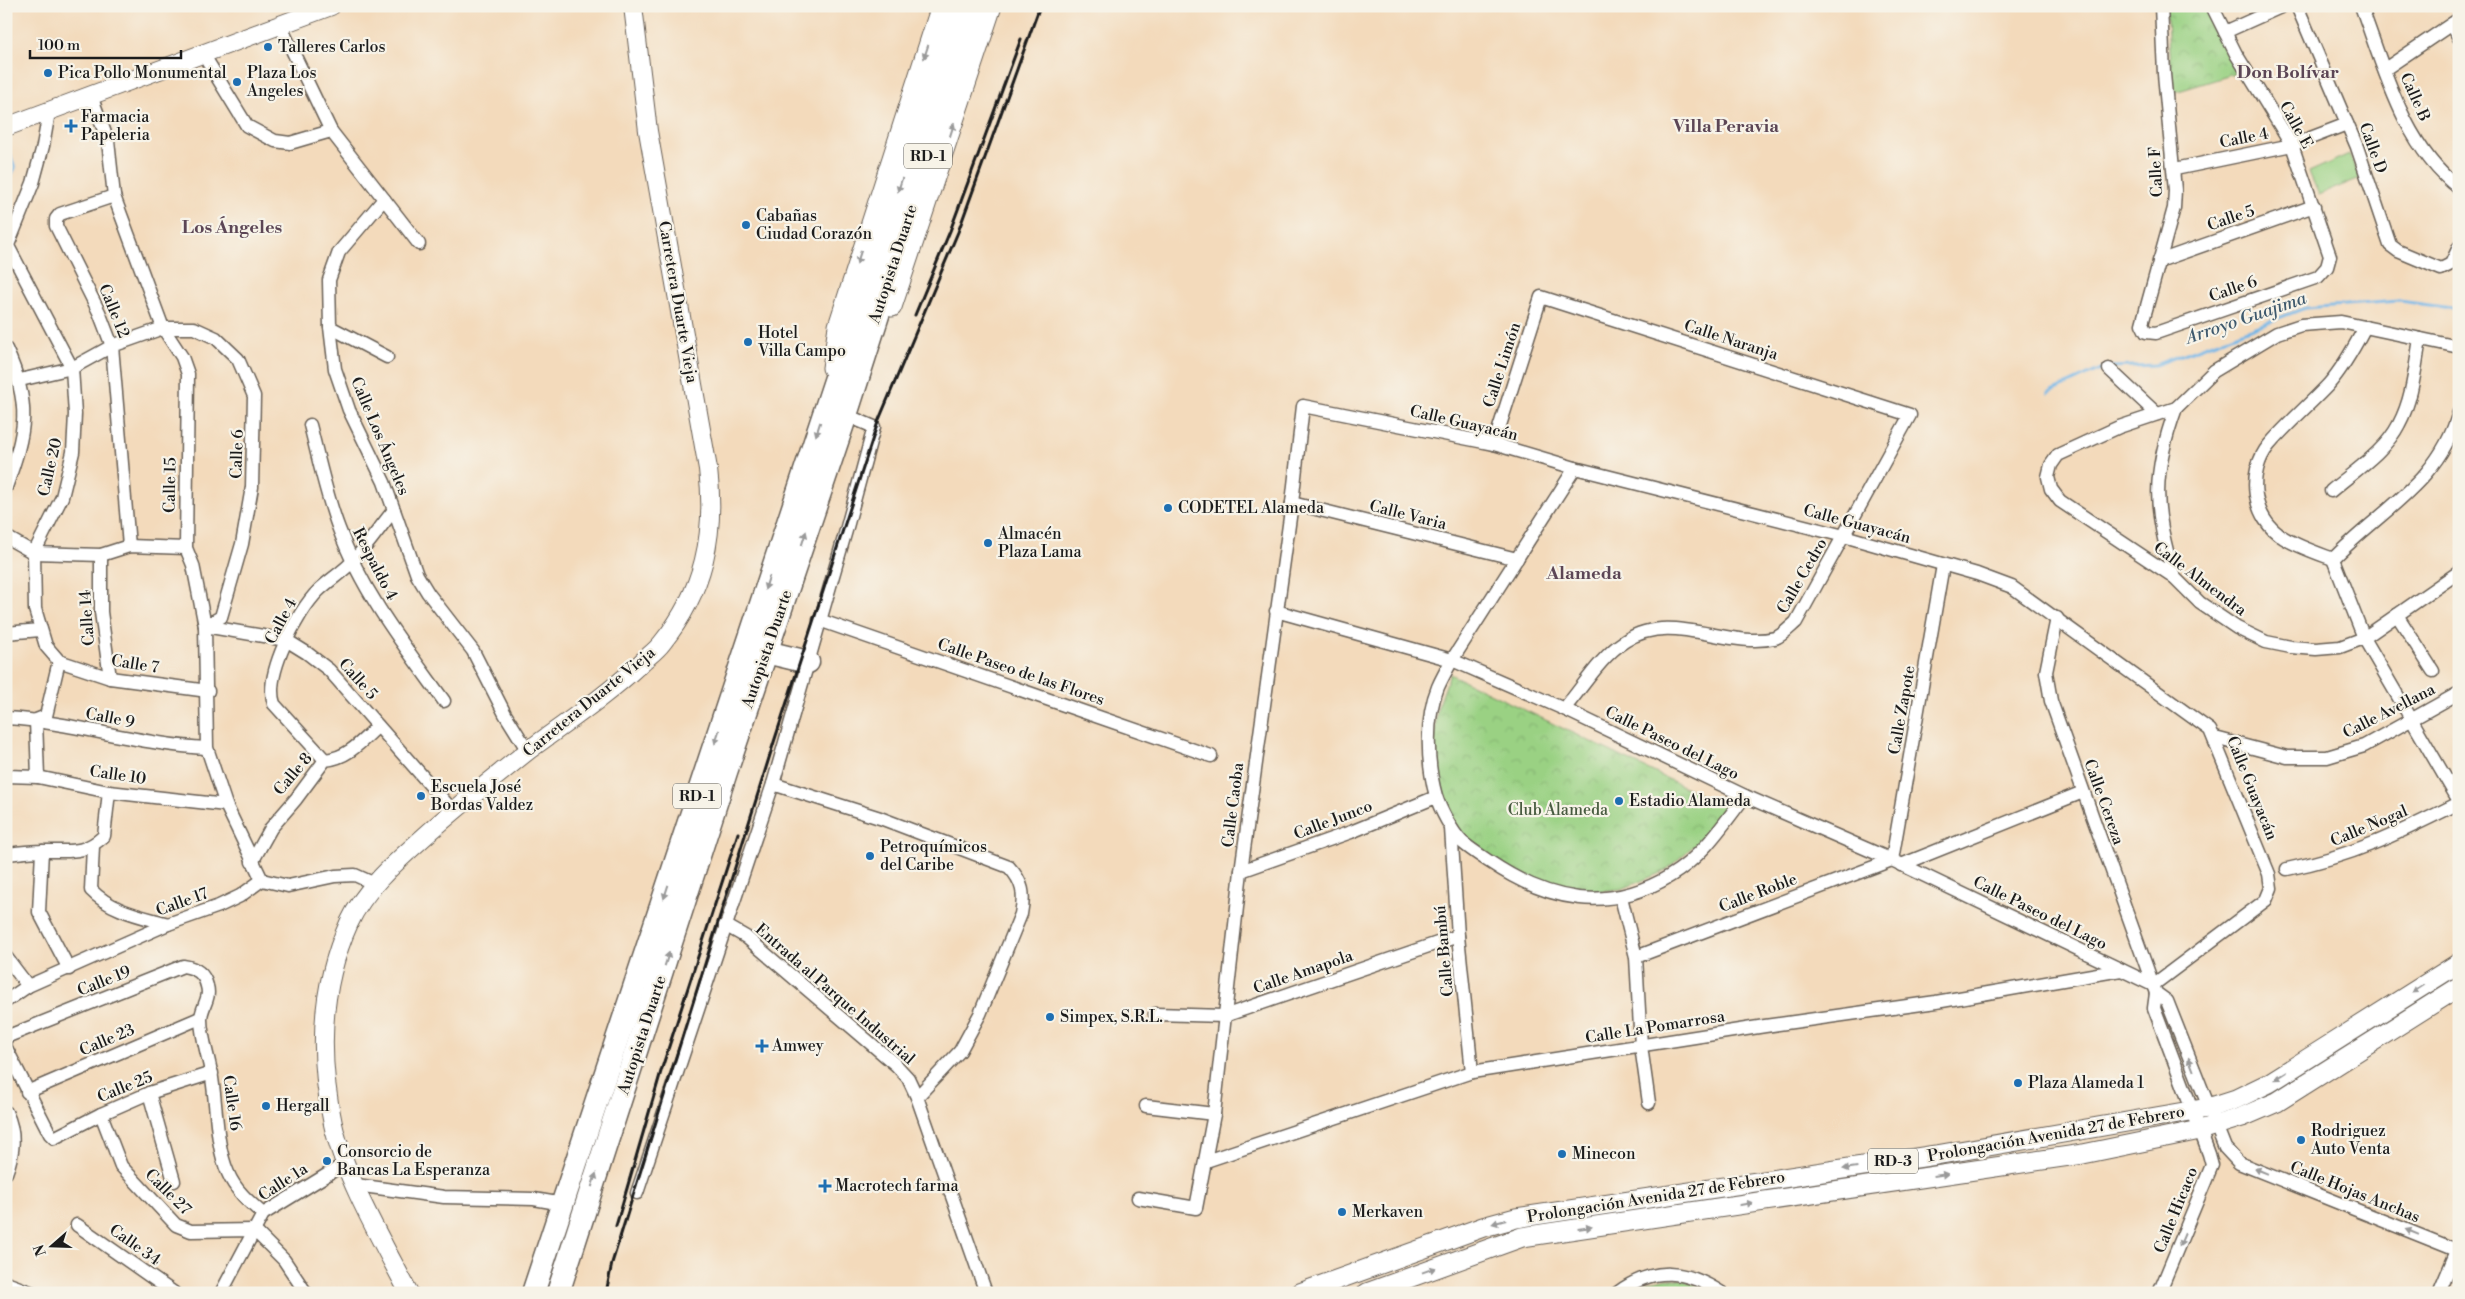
<svg xmlns="http://www.w3.org/2000/svg" width="2465" height="1299" viewBox="0 0 2465 1299" font-family="'Libre Bodoni',serif">
<style>
.green{fill:#9ad183;stroke:#5b7650}
.park{fill:url(#park-crowns);stroke:#5b7650}
.lines{fill:none;stroke-linecap:round;stroke-linejoin:round}
.stream{stroke:#71b5e7;stroke-width:3}
.minor-casing{stroke:#675e54;stroke-width:15}
.secondary-casing{stroke:#675e54;stroke-width:20}
.primary-casing{stroke:#675e54;stroke-width:21}
.motorway-casing{stroke:#675e54;stroke-width:25}
.minor{stroke:#fff;stroke-width:12}
.secondary{stroke:#fff;stroke-width:18}
.primary{stroke:#fff;stroke-width:19}
.motorway{stroke:#fff;stroke-width:22}
.rail{stroke:#1c1c1c;stroke-width:3}
.oneway{fill:#999}
.poi-dot{fill:#1f6fb2;stroke:#f7f3e8;stroke-width:2}
.labels{text-anchor:middle;dominant-baseline:central;stroke-width:4.5;stroke-linejoin:round;paint-order:stroke}
.shield{fill:#f7f3e8;stroke:#5e5c59;stroke-width:1}
.shield-label{font-size:15px;font-weight:bold;fill:#1c1c1c}
.poi-label{font-size:16px;fill:#1c1c1c;stroke:#f7f3e8;text-anchor:start}
.street-label{font-size:16px;fill:#1c1c1c;stroke:#f7f3e8}
.park-label{font-size:16px;fill:#485b40;stroke:#f7f3e8}
.neighbourhood-label{font-size:18px;font-weight:bold;fill:#5c4655;stroke:#f7f3e8}
.water-label{font-size:18px;font-style:italic;fill:#3e596d;stroke:#f7f3e8}
</style>
<defs>
<pattern id="park-crowns" width="20" height="18" patternUnits="userSpaceOnUse" patternTransform="scale(1.25)"><rect width="20" height="18" fill="#9ad183"/><path d="M2 6a3 3 0 1 1 6 0M12 15a3 3 0 1 1 6 0" fill="none" stroke="#84b371"/></pattern>
</defs>
<rect width="100%" height="100%" fill="#f7f3e8"/>
<filter id="ink" filterUnits="userSpaceOnUse"><feTurbulence type="fractalNoise" baseFrequency=".02" numOctaves="2"/><feDisplacementMap in="SourceGraphic" scale="10" xChannelSelector="R" yChannelSelector="G"/><feConvolveMatrix kernelMatrix="1 2 1 2 8 2 1 2 1" color-interpolation-filters="sRGB"/></filter>
<filter id="wash" filterUnits="userSpaceOnUse"><feTurbulence type="fractalNoise" baseFrequency=".0096" numOctaves="4" result="noise"/><feDisplacementMap in="SourceGraphic" scale="20" xChannelSelector="R" yChannelSelector="G"/><feGaussianBlur stdDeviation="1.12" result="paint"/><feColorMatrix in="noise" values="0 0 0 0 0 0 0 0 0 0 0 0 0 0 0 0 0 1.4 0 .05"/><feComposite in="paint" operator="in"/></filter>
<g filter="url(#wash)">
<rect width="100%" height="100%" fill="#f3dabb"/>
<path class="green" d="M 2349,154 L 2360,178 L 2319,195 L 2309,172 Z"/>
<g class="park">
<path d="M 2166,6 L 2208,6 L 2241,72 L 2172,93 Z"/>
<path d="M 1450,674 L 1724,806 L 1699,841 L 1665,871 L 1622,889 L 1578,893 L 1525,880 L 1463,838 L 1440,796 L 1434,746 L 1437,710 Z"/>
<path d="M 1667,1278 L 1684,1280 L 1712,1293 L 1627,1293 L 1641,1284 Z"/>
</g>
<g class="lines">
<g class="stream">
<path d="M 6,143 L 15,168 L 6,184"/>
<path d="M 2111,367 L 2155,365 L 2305,308 L 2399,301 L 2459,309"/>
<path d="M 2049,393 L 2105,367"/>
</g>
</g>
</g>
<g filter="url(#ink)">
<g class="lines">
<defs>
<g id="minor">
<path d="M 2161,6 L 2164,74 L 2175,190 L 2174,208 L 2142,324 L 2146,332 L 2156,333 L 2318,277 L 2327,267 L 2330,256 L 2292,145 L 2236,54 L 2212,6"/>
<path d="M 2297,6 L 2357,147 L 2390,245 L 2398,251 L 2441,269 L 2451,264 L 2459,247"/>
<path d="M 2361,6 C 2384,68 2404,147 2459,188"/>
<path d="M 2452,24 L 2459,38"/>
<path d="M 280,25 L 331,131 L 384,199 L 339,252 L 329,280 L 330,327 L 335,369 L 349,410 L 384,482 L 417,575 L 428,593 L 473,651 L 505,714 L 528,751"/>
<path d="M 2225,32 L 2283,6"/>
<path d="M 203,54 L 247,126 L 275,141 L 290,143 L 331,131"/>
<path d="M 2385,69 L 2459,19"/>
<path d="M 91,96 L 108,141 L 114,196 L 163,328 L 182,357 L 188,374 L 186,548 L 193,565 L 205,626 L 207,748 L 226,805 L 262,880"/>
<path d="M 2175,169 L 2292,145 L 2347,124"/>
<path d="M 114,196 L 60,214 L 56,219 L 56,226 L 99,312 L 112,346 L 129,546"/>
<path d="M 384,199 L 419,244"/>
<path d="M 9,248 L 72,368 L 75,414 L 73,452 L 62,497 L 34,553 L 35,609 L 46,646 L 59,661 L 110,678 L 208,691"/>
<path d="M 6,250 L 33,183 L 43,146 L 49,112"/>
<path d="M 2159,261 L 2314,206"/>
<path d="M 330,327 L 387,357"/>
<path d="M 2459,347 L 2341,322 L 2301,325 L 2277,333 L 2214,371 L 2176,408 L 2119,427 L 2058,455 L 2051,465 L 2048,477 L 2051,489 L 2060,501 L 2174,577 L 2200,603 L 2237,628 L 2266,642 L 2291,647 L 2316,649 L 2340,647 L 2364,638 L 2459,572"/>
<path d="M 6,349 C 32,405 26,431 6,487"/>
<path d="M 2109,369 L 2157,414"/>
<path d="M 20,380 L 72,368 L 112,346 L 163,328 L 194,328 L 216,338 L 238,359 L 254,396 L 252,487 L 242,544 L 221,617 L 205,626"/>
<path d="M 310,425 C 319,460 326,495 339,529 C 362,592 405,647 444,701"/>
<path d="M 1494,444 L 1541,297 L 1910,415 L 1796,622 C 1790,627 1782,636 1775,638 C 1725,649 1672,610 1625,641 C 1600,657 1583,687 1564,709"/>
<path d="M 1575,468 L 1452,660 C 1447,669 1442,678 1438,687 C 1425,718 1427,764 1436,796 C 1440,809 1452,832 1462,842 C 1470,849 1481,856 1490,862 C 1548,901 1607,914 1670,876 C 1702,857 1723,825 1745,796"/>
<path d="M 2331,491 C 2354,471 2385,452 2399,424 C 2413,398 2415,367 2420,339"/>
<path d="M 1292,503 L 1517,559"/>
<path d="M 6,537 L 34,553 L 101,555 L 129,546 L 186,548"/>
<path d="M 101,555 L 101,612 L 110,678"/>
<path d="M 2333,559 C 2317,553 2299,547 2284,538 C 2252,519 2246,473 2269,445 C 2287,424 2309,405 2328,385 C 2343,368 2354,348 2365,327"/>
<path d="M 2333,559 L 2364,638 L 2459,801"/>
<path d="M 2333,559 C 2380,510 2439,483 2459,412"/>
<path d="M 2174,577 C 2154,507 2151,477 2176,408"/>
<path d="M 2397,615 L 2433,671"/>
<path d="M 2057,618 L 2046,672 L 2051,701 L 2153,985 L 2156,993 L 2167,1001 L 2225,1148 L 2239,1163 L 2459,1251"/>
<path d="M 819,620 L 1211,756"/>
<path d="M 205,626 L 286,640 L 307,653 L 329,670 L 453,811"/>
<path d="M 6,633 L 40,630"/>
<path d="M 6,718 C 74,722 139,745 207,748"/>
<path d="M 2215,738 L 2287,757 L 2327,757 L 2364,746 L 2459,693"/>
<path d="M 325,760 L 274,704 C 264,675 297,612 318,591 C 329,580 343,572 353,561 C 368,545 380,527 394,510"/>
<path d="M 6,776 L 38,777 L 109,792 L 226,805"/>
<path d="M 38,777 L 36,720 L 46,716 L 59,661"/>
<path d="M 773,784 L 880,818 L 1009,867 C 1023,882 1025,894 1021,914 L 980,1014 L 960,1051 L 917,1097"/>
<path d="M 1451,828 L 1458,936 L 1472,1072"/>
<path d="M 93,846 L 91,890 C 111,911 140,916 168,924"/>
<path d="M 42,851 L 39,912 L 69,969"/>
<path d="M 6,854 C 18,853 30,851 42,851 C 69,850 82,856 104,836 L 109,792"/>
<path d="M 252,862 L 271,828 L 296,799 L 325,760 C 348,758 362,741 378,726"/>
<path d="M 1901,865 L 2083,792"/>
<path d="M 2287,869 C 2354,856 2399,833 2459,803"/>
<path d="M 1241,871 L 1351,832 L 1436,797"/>
<path d="M 1621,897 L 1636,957 L 1641,1046 L 1649,1103"/>
<path d="M 725,925 L 746,937 L 896,1065 L 908,1078 L 917,1097 L 986,1293"/>
<path d="M 6,957 L 28,986"/>
<path d="M 1636,957 L 1892,860 L 1943,565"/>
<path d="M 2156,993 L 2154,1008 L 2209,1154 L 2212,1165 L 2159,1293"/>
<path d="M 6,1001 L 28,986 L 168,924 L 219,906 L 240,896 L 262,880 L 288,886 L 335,876 L 355,875 L 375,884"/>
<path d="M 1155,1014 L 1224,1016 L 1458,936"/>
<path d="M 6,1037 L 183,966 C 196,968 204,973 207,986 C 211,999 201,1007 201,1019 C 201,1036 208,1055 211,1072 C 217,1103 215,1144 228,1173 C 235,1190 249,1202 263,1214"/>
<path d="M 6,1048 L 50,1134 L 54,1138 L 101,1114 L 149,1093 L 212,1073"/>
<path d="M 27,1092 L 200,1018"/>
<path d="M 149,1093 L 174,1181"/>
<path d="M 1146,1106 L 1214,1114"/>
<path d="M 6,1112 C 16,1133 14,1152 6,1173"/>
<path d="M 101,1114 L 121,1166 L 176,1225 L 191,1231 L 254,1230 L 284,1260 L 306,1293"/>
<path d="M 1206,1161 L 1472,1072 L 1765,1026 L 1936,1002 L 2121,970"/>
<path d="M 356,1185 L 444,1197 L 534,1199 L 563,1204"/>
<path d="M 637,1193 L 773,784 L 847,527 L 874,427 L 846,415"/>
<path d="M 1138,1198 L 1196,1208 L 1214,1114 L 1241,871 L 1292,503 L 1303,406 L 1494,444 L 1575,468 L 1844,536 L 1977,574 L 2012,587 L 2210,730 L 2269,874 L 2271,888 L 2266,900 L 2153,985 L 1892,860 L 1745,796 L 1564,709 L 1452,660 L 1276,611"/>
<path d="M 77,1225 L 174,1293"/>
<path d="M 6,1283 L 33,1293"/>
<path d="M 221,1293 L 263,1214 L 346,1163"/>
<path d="M 1617,1293 C 1654,1266 1685,1269 1722,1293"/>
<path d="M 2439,1293 L 2459,1246"/>
</g>
<g id="secondary">
<path d="M 6,127 L 331,6"/>
<path d="M 409,1293 C 383,1243 345,1178 333,1124 C 318,1055 320,987 349,923 C 365,888 397,861 425,836 C 458,806 494,778 529,750 C 567,722 606,696 640,664 C 647,657 656,651 662,643 C 704,591 716,534 708,469 L 648,131 L 633,6"/>
</g>
<g id="primary">
<path d="M 892,307 L 992,6"/>
<path d="M 832,368 L 838,326 L 941,6"/>
<path d="M 1300,1293 L 1483,1227 L 1516,1218 L 1936,1155 L 2208,1108 L 2236,1099 L 2269,1083 L 2459,963"/>
<path d="M 1367,1293 L 1522,1237 L 2083,1154 L 2200,1130 L 2242,1117 L 2277,1102 L 2459,987"/>
</g>
<g id="motorway">
<path d="M 766,652 L 808,662"/>
<path d="M 533,1293 L 959,6"/>
<path d="M 558,1293 L 726,772 L 846,415 L 977,6"/>
</g>
</defs>
<use href="#minor" class="minor-casing"/>
<use href="#secondary" class="secondary-casing"/>
<use href="#primary" class="primary-casing"/>
<use href="#motorway" class="motorway-casing"/>
<use href="#minor" class="minor"/>
<use href="#secondary" class="secondary"/>
<use href="#primary" class="primary"/>
<use href="#motorway" class="motorway"/>
<g class="rail">
<path d="M 915,315 L 950,231 L 1021,39"/>
<path d="M 616,1226 L 662,1068 L 738,833"/>
<path d="M 606,1293 L 612,1263 L 774,742 L 878,422 L 958,232 L 1040,6"/>
</g>
</g>
<defs><path id="oneway-solid" d="M-6-.8H1V-3.2L6.5 0L1 3.2V.8H-6Z" transform="scale(1.25)"/></defs>
<g class="oneway">
<use href="#oneway-solid" transform="translate(926 52) rotate(108)"/>
<use href="#oneway-solid" transform="translate(952 130) rotate(-72)"/>
<use href="#oneway-solid" transform="translate(900 185) rotate(108)"/>
<use href="#oneway-solid" transform="translate(859 257) rotate(108)"/>
<use href="#oneway-solid" transform="translate(818 429) rotate(108)"/>
<use href="#oneway-solid" transform="translate(804 538) rotate(-72)"/>
<use href="#oneway-solid" transform="translate(767 583) rotate(108)"/>
<use href="#oneway-solid" transform="translate(717 737) rotate(108)"/>
<use href="#oneway-solid" transform="translate(666 892) rotate(108)"/>
<use href="#oneway-solid" transform="translate(667 959) rotate(-72)"/>
<use href="#oneway-solid" transform="translate(2418 989) rotate(147)"/>
<use href="#oneway-solid" transform="translate(2191 1064) rotate(-111)"/>
<use href="#oneway-solid" transform="translate(2281 1076) rotate(148)"/>
<use href="#oneway-solid" transform="translate(1850 1168) rotate(172)"/>
<use href="#oneway-solid" transform="translate(2261 1171) rotate(-158)"/>
<use href="#oneway-solid" transform="translate(1941 1175) rotate(-8)"/>
<use href="#oneway-solid" transform="translate(594 1180) rotate(-72)"/>
<use href="#oneway-solid" transform="translate(1746 1204) rotate(-9)"/>
<use href="#oneway-solid" transform="translate(1499 1222) rotate(165)"/>
<use href="#oneway-solid" transform="translate(1585 1228) rotate(-8)"/>
<use href="#oneway-solid" transform="translate(2412 1232) rotate(-158)"/>
<use href="#oneway-solid" transform="translate(2182 1240) rotate(113)"/>
<use href="#oneway-solid" transform="translate(1429 1270) rotate(-20)"/>
</g>
</g>
<g class="poi-dot">
<circle cx="268" cy="47" r="5"/>
<circle cx="48" cy="73" r="5"/>
<circle cx="237" cy="82" r="5"/>
<path d="M68.5 118.5h5v5h5v5h-5v5h-5v-5h-5v-5h5z"/>
<circle cx="746" cy="225" r="5"/>
<circle cx="748" cy="342" r="5"/>
<circle cx="1168" cy="508" r="5"/>
<circle cx="988" cy="543" r="5"/>
<circle cx="421" cy="796" r="5"/>
<circle cx="1619" cy="801" r="5"/>
<circle cx="870" cy="856" r="5"/>
<circle cx="1050" cy="1017" r="5"/>
<path d="M759.5 1038.5h5v5h5v5h-5v5h-5v-5h-5v-5h5z"/>
<circle cx="2018" cy="1083" r="5"/>
<circle cx="266" cy="1106" r="5"/>
<circle cx="2301" cy="1140" r="5"/>
<circle cx="1562" cy="1154" r="5"/>
<circle cx="327" cy="1161" r="5"/>
<path d="M822.5 1178.5h5v5h5v5h-5v5h-5v-5h-5v-5h5z"/>
<circle cx="1342" cy="1212" r="5"/>
</g>
<g class="labels">
<g class="shield">
<rect x="904" y="143.5" width="48" height="25" rx="4"/>
<rect x="673" y="783.5" width="48" height="25" rx="4"/>
<rect x="1868" y="1148.5" width="50" height="25" rx="4"/>
</g>
<g class="shield-label">
<text x="928" y="156">RD-1</text>
<text x="697" y="796">RD-1</text>
<text x="1893" y="1161">RD-3</text>
</g>
<g class="poi-label">
<text x="278" y="47">Talleres Carlos</text>
<text x="58" y="73">Pica Pollo Monumental</text>
<text x="247" y="73">Plaza Los<tspan x="247" dy="18">Angeles</tspan></text>
<text x="81" y="117">Farmacia<tspan x="81" dy="18">Papeleria</tspan></text>
<text x="756" y="216">Cabañas<tspan x="756" dy="18">Ciudad Corazón</tspan></text>
<text x="758" y="333">Hotel<tspan x="758" dy="18">Villa Campo</tspan></text>
<text x="1178" y="508">CODETEL Alameda</text>
<text x="998" y="534">Almacén<tspan x="998" dy="18">Plaza Lama</tspan></text>
<text x="431" y="787">Escuela José<tspan x="431" dy="18">Bordas Valdez</tspan></text>
<text x="1629" y="801">Estadio Alameda</text>
<text x="880" y="847">Petroquímicos<tspan x="880" dy="18">del Caribe</tspan></text>
<text x="1060" y="1017">Simpex, S.R.L.</text>
<text x="772" y="1046">Amwey</text>
<text x="2028" y="1083">Plaza Alameda 1</text>
<text x="276" y="1106">Hergall</text>
<text x="2311" y="1131">Rodriguez<tspan x="2311" dy="18">Auto Venta</tspan></text>
<text x="337" y="1152">Consorcio de<tspan x="337" dy="18">Bancas La Esperanza</tspan></text>
<text x="1572" y="1154">Minecon</text>
<text x="835" y="1186">Macrotech farma</text>
<text x="1352" y="1212">Merkaven</text>
</g>
<g class="street-label">
<text transform="translate(2415 97) rotate(66)">Calle B</text>
<text transform="translate(2296 125) rotate(61)">Calle E</text>
<text transform="translate(2244 138) rotate(-11)">Calle 4</text>
<text transform="translate(2373 148) rotate(70)">Calle D</text>
<text transform="translate(2156 172) rotate(-93)">Calle F</text>
<text transform="translate(2231 218) rotate(-19)">Calle 5</text>
<text transform="translate(893 264) rotate(-72)">Autopista Duarte</text>
<text transform="translate(2233 289) rotate(-19)">Calle 6</text>
<text transform="translate(678 302) rotate(80)">Carretera Duarte Vieja</text>
<text transform="translate(114 311) rotate(68)">Calle 12</text>
<text transform="translate(1731 340) rotate(18)">Calle Naranja</text>
<text transform="translate(1502 365) rotate(-72)">Calle Limón</text>
<text transform="translate(1464 423) rotate(13)">Calle Guayacán</text>
<text transform="translate(380 436) rotate(67)">Calle Los Ángeles</text>
<text transform="translate(237 454) rotate(-88)">Calle 6</text>
<text transform="translate(50 467) rotate(-77)">Calle 20</text>
<text transform="translate(170 485) rotate(-89)">Calle 15</text>
<text transform="translate(1408 515) rotate(14)">Calle Varia</text>
<text transform="translate(1857 524) rotate(15)">Calle Guayacán</text>
<text transform="translate(375 564) rotate(63)">Respaldo 4</text>
<text transform="translate(1802 576) rotate(-60)">Calle Cedro</text>
<text transform="translate(2200 579) rotate(37)">Calle Almendra</text>
<text transform="translate(87 618) rotate(-94)">Calle 14</text>
<text transform="translate(281 621) rotate(-62)">Calle 4</text>
<text transform="translate(767 649) rotate(-71)">Autopista Duarte</text>
<text transform="translate(135 664) rotate(9)">Calle 7</text>
<text transform="translate(1021 672) rotate(19)">Calle Paseo de las Flores</text>
<text transform="translate(358 679) rotate(48)">Calle 5</text>
<text transform="translate(589 702) rotate(-39)">Carretera Duarte Vieja</text>
<text transform="translate(1902 710) rotate(-80)">Calle Zapote</text>
<text transform="translate(2389 711) rotate(-27)">Calle Avellana</text>
<text transform="translate(110 718) rotate(11)">Calle 9</text>
<text transform="translate(1672 743) rotate(26)">Calle Paseo del Lago</text>
<text transform="translate(293 774) rotate(-50)">Calle 8</text>
<text transform="translate(118 775) rotate(8)">Calle 10</text>
<text transform="translate(2252 788) rotate(68)">Calle Guayacán</text>
<text transform="translate(2104 802) rotate(70)">Calle Cereza</text>
<text transform="translate(1233 805) rotate(-83)">Calle Caoba</text>
<text transform="translate(1333 820) rotate(-21)">Calle Junco</text>
<text transform="translate(2369 826) rotate(-23)">Calle Nogal</text>
<text transform="translate(1758 893) rotate(-21)">Calle Roble</text>
<text transform="translate(182 902) rotate(-20)">Calle 17</text>
<text transform="translate(2040 913) rotate(26)">Calle Paseo del Lago</text>
<text transform="translate(1444 951) rotate(-95)">Calle Bambú</text>
<text transform="translate(1303 972) rotate(-19)">Calle Amapola</text>
<text transform="translate(104 981) rotate(-22)">Calle 19</text>
<text transform="translate(835 994) rotate(41)">Entrada al Parque Industrial</text>
<text transform="translate(1655 1027) rotate(-9)">Calle La Pomarrosa</text>
<text transform="translate(642 1035) rotate(-72)">Autopista Duarte</text>
<text transform="translate(107 1040) rotate(-23)">Calle 23</text>
<text transform="translate(125 1087) rotate(-22)">Calle 25</text>
<text transform="translate(232 1103) rotate(82)">Calle 16</text>
<text transform="translate(2056 1134) rotate(-10)">Prolongación Avenida 27 de Febrero</text>
<text transform="translate(283 1182) rotate(-33)">Calle 1a</text>
<text transform="translate(168 1192) rotate(45)">Calle 27</text>
<text transform="translate(2355 1192) rotate(22)">Calle Hojas Anchas</text>
<text transform="translate(1656 1197) rotate(-9)">Prolongación Avenida 27 de Febrero</text>
<text transform="translate(2176 1210) rotate(-68)">Calle Hicaco</text>
<text transform="translate(135 1245) rotate(35)">Calle 34</text>
</g>
<g class="park-label">
<text x="1558" y="810">Club Alameda</text>
</g>
<g class="neighbourhood-label">
<text x="2288" y="72">Don Bolívar</text>
<text x="1726" y="126">Villa Peravia</text>
<text x="232" y="227">Los Ángeles</text>
<text x="1584" y="573">Alameda</text>
</g>
<g class="water-label">
<text transform="translate(2246 318) rotate(-19)">Arroyo Guajima</text>
</g>
</g>
<rect width="2465" height="1299" fill="none" stroke="#f7f3e8" stroke-width="25"/>
<g transform="translate(52 1246) rotate(250)" stroke="#f7f3e8" stroke-width="4" paint-order="stroke">
<path d="M0-4L9 19L0 12L-9 19Z" fill="#1c1c1c"/>
<text y="-8" font-size="14" font-weight="bold" text-anchor="middle" fill="#1c1c1c">N</text>
</g>
<path d="M30 50v8h151v-8" fill="none" stroke="#1c1c1c" stroke-width="2.5"/>
<text x="38" y="50" font-size="15" fill="#1c1c1c" stroke="#f7f3e8" stroke-width="4" paint-order="stroke">100 m</text>
</svg>
